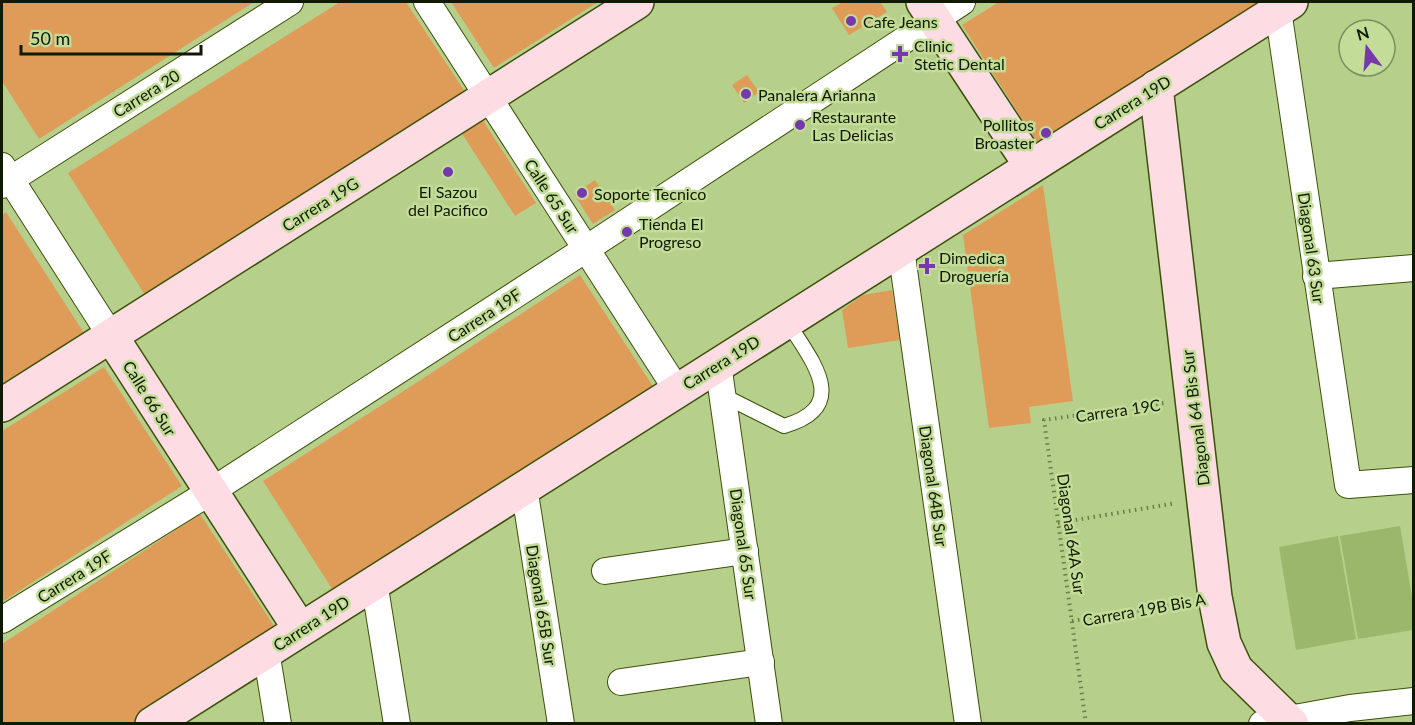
<svg xmlns="http://www.w3.org/2000/svg" width="1415" height="725" viewBox="0 0 1415 725" font-family="Lato,sans-serif">
<style>
.pitch{fill:#9bb76b}
.building{fill:#de9c58}
.lines{fill:none;stroke-linecap:round;stroke-linejoin:round}
.lane-casing{stroke:#3c5109;stroke-width:16}
.street-casing{stroke:#3c5109;stroke-width:28}
.secondary-casing{stroke:#3c5109;stroke-width:36}
.path{stroke:#6b7d4c;stroke-width:4;stroke-dasharray:1.5 4.5;stroke-linecap:butt}
.lane{stroke:#fff;stroke-width:14}
.street{stroke:#fff;stroke-width:26}
.secondary{stroke:#fedce4;stroke-width:33}
.poi-dot{fill:#7738ad;stroke:#c3dd98;stroke-width:2}
.labels{text-anchor:middle;dominant-baseline:central;stroke-width:5;stroke-linejoin:round;paint-order:stroke}
.poi-label{font-size:16px;fill:#101901;stroke:#c3dd98;text-anchor:start}
.street-label{font-size:16px;fill:#101901;stroke:#c3dd98}
</style>
<rect width="100%" height="100%" fill="#b6d08b"/>
<g class="pitch">
<path d="M 1400,526 L 1413,603 L 1413,630 L 1358,639 L 1340,536 Z"/>
<path d="M 1338,536 L 1356,639 L 1296,650 L 1279,547 Z"/>
</g>
<g class="building">
<path d="M 2,2 L 254,2 L 39,139 L 2,81 Z"/>
<path d="M 340,2 L 406,2 L 465,92 L 145,295 L 68,173 Z"/>
<path d="M 451,2 L 598,2 L 494,68 Z"/>
<path d="M 843,2 L 880,2 L 887,12 L 849,35 L 832,8 Z"/>
<path d="M 999,2 L 1268,2 L 1040,147 L 962,25 Z"/>
<path d="M 747,75 L 759,92 L 744,103 L 732,85 Z"/>
<path d="M 482,119 L 536,203 L 515,216 L 461,132 Z"/>
<path d="M 595,180 L 615,210 L 593,224 L 574,194 Z"/>
<path d="M 1043,185 L 1073,401 L 1029,407 L 1031,423 L 989,428 L 963,235 Z"/>
<path d="M 6,212 L 84,333 L 2,384 L 2,215 Z"/>
<path d="M 580,275 L 656,391 L 336,595 L 263,481 L 413,385 Z"/>
<path d="M 892,290 L 900,340 L 848,348 L 842,310 L 863,295 Z"/>
<path d="M 104,367 L 182,486 L 2,602 L 2,431 Z"/>
<path d="M 200,514 L 276,629 L 131,723 L 2,723 L 2,644 Z"/>
</g>
<g class="lines">
<defs>
<path id="lane" d="M 722,395 L 784,426 C 853,406 810,359 787,321"/>
<g id="street">
<path d="M 427,2 L 677,390"/>
<path d="M 1278,10 L 1348,485 L 1414,480"/>
<path d="M 2,166 L 111,336"/>
<path d="M 2,185 L 290,2"/>
<path d="M 901,249 L 968,724"/>
<path d="M 1316,276 L 1414,268"/>
<path d="M 718,364 L 769,724"/>
<path d="M 524,487 L 561,724"/>
<path d="M 605,571 L 745,551"/>
<path d="M 374,582 L 397,724"/>
<path d="M 2,620 L 210,492 L 586,249 L 962,2"/>
<path d="M 266,651 L 278,724"/>
<path d="M 621,682 L 761,662"/>
<path d="M 1262,724 L 1350,708 L 1414,701"/>
</g>
<g id="secondary">
<path d="M 923,2 L 1031,166"/>
<path d="M 1156,87 L 1215,597 L 1224,643 L 1236,669 L 1292,724"/>
<path d="M 111,336 L 300,629"/>
<path d="M 2,405 L 637,2"/>
<path d="M 152,724 L 1291,2"/>
</g>
</defs>
<use href="#lane" class="lane-casing"/>
<use href="#street" class="street-casing"/>
<use href="#secondary" class="secondary-casing"/>
<g class="path">
<path d="M 1058,523 L 1176,503"/>
<path d="M 1072,621 L 1189,602"/>
<path d="M 1086,724 L 1044,420 L 1164,403"/>
</g>
<use href="#lane" class="lane"/>
<use href="#street" class="street"/>
<use href="#secondary" class="secondary"/>
</g>
<g class="poi-dot">
<circle cx="851" cy="21" r="6"/>
<path d="M897 45h6v6h6v6h-6v6h-6v-6h-6v-6h6z"/>
<circle cx="746" cy="94" r="6"/>
<circle cx="800" cy="125" r="6"/>
<circle cx="1046" cy="133" r="6"/>
<circle cx="448" cy="172" r="6"/>
<circle cx="582" cy="193" r="6"/>
<circle cx="627" cy="232" r="6"/>
<path d="M924 257h6v6h6v6h-6v6h-6v-6h-6v-6h6z"/>
</g>
<g class="labels">
<g class="poi-label">
<text x="863" y="21">Cafe Jeans</text>
<text x="914" y="45">Clinic<tspan x="914" dy="18">Stetic Dental</tspan></text>
<text x="758" y="94">Panalera Arianna</text>
<text x="812" y="116">Restaurante<tspan x="812" dy="18">Las Delicias</tspan></text>
<text x="1034" y="124" text-anchor="end">Pollitos<tspan x="1034" dy="18">Broaster</tspan></text>
<text x="448" y="191" text-anchor="middle">El Sazou<tspan x="448" dy="18">del Pacifico</tspan></text>
<text x="594" y="193">Soporte Tecnico</text>
<text x="639" y="223">Tienda El<tspan x="639" dy="18">Progreso</tspan></text>
<text x="939" y="257">Dimedica<tspan x="939" dy="18">Droguería</tspan></text>
</g>
<g class="street-label">
<text transform="translate(146 93) rotate(-32)">Carrera 20</text>
<text transform="translate(1132 102) rotate(-32)">Carrera 19D</text>
<text transform="translate(552 196) rotate(57)">Calle 65 Sur</text>
<text transform="translate(320 204) rotate(-32)">Carrera 19G</text>
<text transform="translate(1312 248) rotate(82)">Diagonal 63 Sur</text>
<text transform="translate(484 315) rotate(-33)">Carrera 19F</text>
<text transform="translate(721 362) rotate(-32)">Carrera 19D</text>
<text transform="translate(150 398) rotate(58)">Calle 66 Sur</text>
<text transform="translate(1118 410) rotate(-8)">Carrera 19C</text>
<text transform="translate(1195 418) rotate(-97)">Diagonal 64 Bis Sur</text>
<text transform="translate(934 486) rotate(82)">Diagonal 64B Sur</text>
<text transform="translate(1072 534) rotate(82)">Diagonal 64A Sur</text>
<text transform="translate(744 544) rotate(82)">Diagonal 65 Sur</text>
<text transform="translate(74 576) rotate(-32)">Carrera 19F</text>
<text transform="translate(542 605) rotate(81)">Diagonal 65B Sur</text>
<text transform="translate(1144 609) rotate(-10)">Carrera 19B Bis A</text>
<text transform="translate(311 623) rotate(-33)">Carrera 19D</text>
</g>
</g>
<rect width="1415" height="725" fill="none" stroke="#101901" stroke-width="6"/>
<g transform="translate(1367 48) rotate(344)"><circle r="28" fill="#c3dd98" stroke="#7b8f5c" stroke-width="1.5"/>
<path d="M0-4.5L10 22L0 15L-10 22Z" fill="#7738ad"/>
<text y="-9" font-size="16" font-weight="bold" text-anchor="middle" fill="#101901">N</text>
</g>
<path d="M21 45v9h180v-9" fill="none" stroke="#101901" stroke-width="3"/>
<text x="30" y="45" font-size="18" fill="#101901" stroke="#c3dd98" stroke-width="4.5" paint-order="stroke">50 m</text>
</svg>
